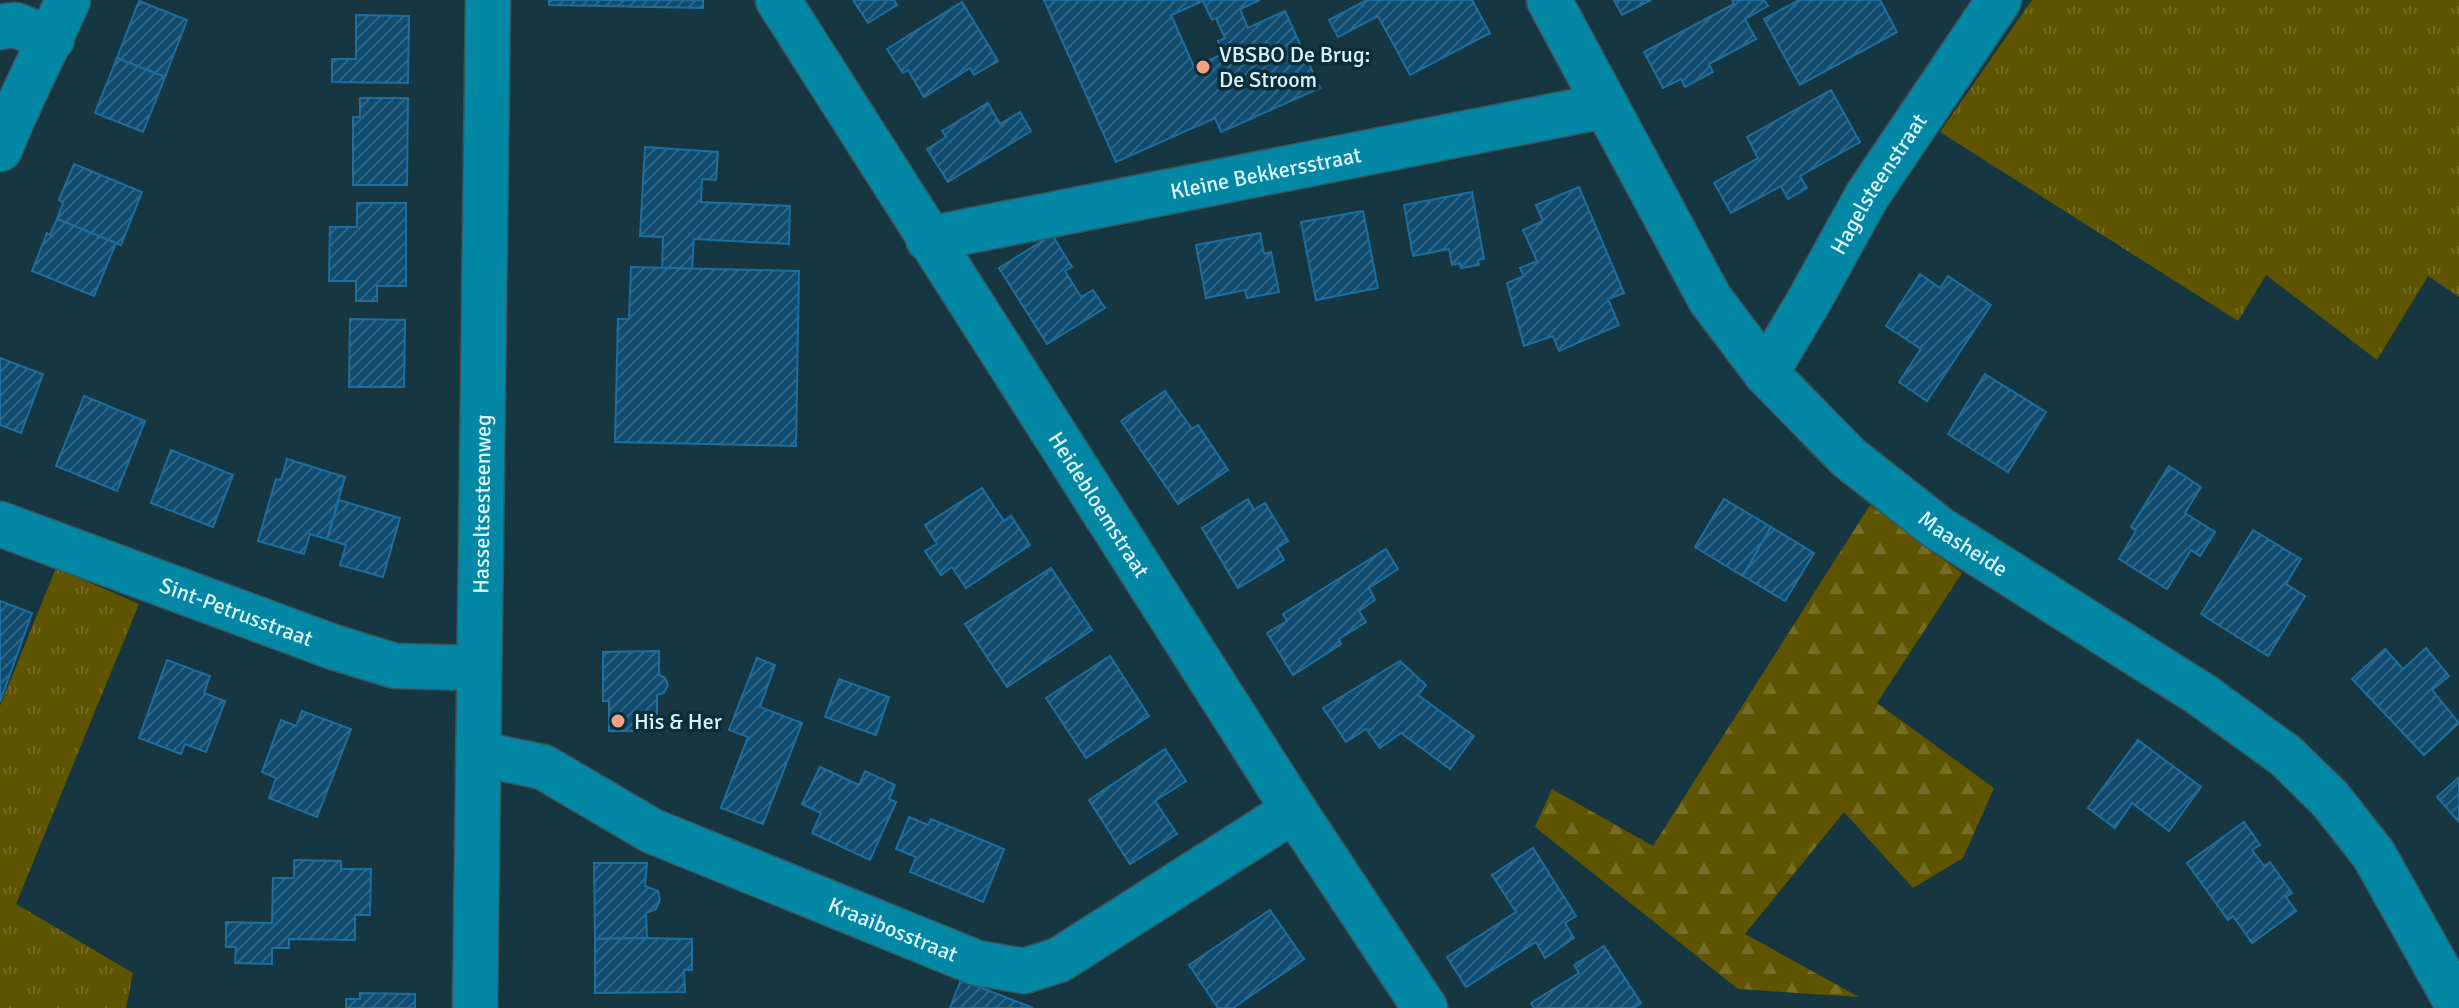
<svg xmlns="http://www.w3.org/2000/svg" width="2459" height="1008" viewBox="0 0 2459 1008" font-family="Signika,sans-serif">
<style>
.grass{fill:url(#grass-tufts)}
.forest{fill:url(#forest-firs)}
.building{fill:url(#building-hatch);stroke:#1f6e9e;stroke-width:2;fill-rule:evenodd}
.lines{fill:none;stroke-linecap:round;stroke-linejoin:round}
.minor-casing{stroke:#39565f;stroke-width:47}
.minor{stroke:#0287a5;stroke-width:44}
.poi-dot{fill:#f3a081;stroke:#0b2d37;stroke-width:3}
.labels{text-anchor:middle;dominant-baseline:central;stroke-width:7;stroke-linejoin:round;paint-order:stroke}
.poi-label{font-size:22px;fill:#daf5ff;stroke:#0b2d37;text-anchor:start}
.street-label{font-size:22px;fill:#daf5ff;stroke:#0b2d37}
</style>
<defs>
<pattern id="grass-tufts" width="24" height="20" patternUnits="userSpaceOnUse" patternTransform="scale(2)"><rect width="24" height="20" fill="#5f5400"/><path d="M3 7l-1-3M5 7V3M7 7l1-3M15 17l-1-3M17 17v-4M19 17l1-3" fill="none" stroke="#756d26"/></pattern>
<pattern id="forest-firs" width="22" height="20" patternUnits="userSpaceOnUse" patternTransform="scale(2)"><rect width="22" height="20" fill="#5f5400"/><path d="M5 1l3.5 6h-7zM16 11l3.5 6h-7z" fill="#756d26"/></pattern>
<pattern id="building-hatch" width="6" height="6" patternUnits="userSpaceOnUse" patternTransform="scale(2)"><rect width="6" height="6" fill="#0f4c70"/><path d="M-1 1l2-2M0 6l6-6M5 7l2-2" fill="none" stroke="#316685"/></pattern>
</defs>
<rect width="100%" height="100%" fill="#163741"/>
<g class="grass">
<path d="M 2032,0 L 2459,0 L 2459,297 L 2428,276 L 2377,360 L 2266,275 L 2238,321 L 1940,132 Z"/>
<path d="M 56,568 L 139,604 L 16,904 L 133,973 L 126,1008 L 0,1008 L 0,706 Z"/>
</g>
<path class="forest" d="M 1870,505 L 1962,573 L 1877,703 L 1994,788 L 1963,858 L 1913,888 L 1844,812 L 1745,934 L 1859,997 L 1738,989 L 1535,827 L 1552,789 L 1653,846 Z"/>
<g class="building">
<path d="M 549,0 L 703,0 L 703,8 L 549,5 Z"/>
<path d="M 853,0 L 894,0 L 897,5 L 868,23 Z"/>
<path d="M 1044,0 L 1260,0 L 1240,9 L 1248,28 L 1285,11 L 1320,88 L 1221,132 L 1215,118 L 1116,162 ZM 1203,1 L 1212,20 L 1216,18 L 1225,38 L 1218,41 L 1223,54 L 1194,67 L 1171,15 Z"/>
<path d="M 1367,0 L 1472,0 L 1490,33 L 1410,75 L 1378,16 L 1338,37 L 1329,20 Z"/>
<path d="M 1614,0 L 1651,0 L 1622,15 Z"/>
<path d="M 1732,0 L 1764,0 L 1768,6 L 1745,19 L 1756,39 L 1709,64 L 1713,72 L 1685,87 L 1681,79 L 1663,88 L 1644,52 L 1734,4 Z"/>
<path d="M 1799,0 L 1880,0 L 1897,32 L 1800,85 L 1764,19 Z"/>
<path d="M 139,1 L 187,20 L 165,77 L 117,58 Z"/>
<path d="M 962,2 L 998,61 L 974,75 L 970,68 L 924,97 L 908,70 L 903,73 L 887,49 Z"/>
<path d="M 356,15 L 409,16 L 408,83 L 332,82 L 332,59 L 356,59 Z"/>
<path d="M 117,58 L 165,77 L 143,132 L 95,113 Z"/>
<path d="M 1831,90 L 1860,142 L 1800,176 L 1807,188 L 1788,199 L 1781,186 L 1731,213 L 1714,183 L 1758,158 L 1747,137 Z"/>
<path d="M 360,98 L 408,98 L 407,185 L 353,185 L 353,117 L 360,117 Z"/>
<path d="M 988,103 L 1000,124 L 1020,112 L 1031,131 L 948,182 L 927,149 L 946,137 L 942,131 Z"/>
<path d="M 645,147 L 718,152 L 716,180 L 702,179 L 701,202 L 790,206 L 789,244 L 694,239 L 692,270 L 662,268 L 663,237 L 640,236 Z"/>
<path d="M 74,164 L 142,192 L 121,245 L 57,219 L 63,203 L 59,200 Z"/>
<path d="M 1579,187 L 1624,293 L 1608,299 L 1619,325 L 1559,351 L 1553,336 L 1524,346 L 1507,283 L 1524,276 L 1520,268 L 1537,261 L 1523,230 L 1543,221 L 1536,205 Z"/>
<path d="M 1472,192 L 1484,259 L 1478,260 L 1479,265 L 1461,268 L 1460,263 L 1452,265 L 1449,249 L 1413,256 L 1404,205 Z"/>
<path d="M 357,203 L 406,203 L 406,286 L 377,286 L 377,301 L 356,301 L 356,281 L 329,281 L 330,227 L 357,227 Z"/>
<path d="M 1363,211 L 1378,288 L 1316,300 L 1301,222 Z"/>
<path d="M 57,219 L 116,243 L 94,296 L 32,271 L 47,233 L 50,235 Z"/>
<path d="M 1260,233 L 1264,254 L 1271,252 L 1279,292 L 1247,298 L 1245,290 L 1206,298 L 1196,245 Z"/>
<path d="M 1052,235 L 1072,267 L 1065,271 L 1081,297 L 1093,290 L 1105,308 L 1047,344 L 999,268 Z"/>
<path d="M 631,267 L 799,271 L 796,446 L 615,442 L 618,319 L 629,319 Z"/>
<path d="M 1920,274 L 1940,288 L 1948,276 L 1991,305 L 1927,401 L 1899,382 L 1921,349 L 1886,326 Z"/>
<path d="M 350,319 L 405,320 L 404,387 L 349,387 Z"/>
<path d="M 0,358 L 43,374 L 21,433 L 0,425 Z"/>
<path d="M 1985,374 L 2046,412 L 2008,472 L 1948,434 Z"/>
<path d="M 1165,391 L 1192,429 L 1198,425 L 1228,470 L 1178,504 L 1121,421 Z"/>
<path d="M 84,396 L 145,421 L 117,491 L 56,466 Z"/>
<path d="M 171,450 L 233,475 L 213,527 L 151,503 Z"/>
<path d="M 287,459 L 345,477 L 327,539 L 310,534 L 304,554 L 258,541 L 276,479 L 281,480 Z"/>
<path d="M 2169,466 L 2201,487 L 2185,513 L 2215,532 L 2200,556 L 2191,550 L 2167,589 L 2119,559 L 2136,531 L 2131,527 Z"/>
<path d="M 982,488 L 1004,521 L 1011,516 L 1030,545 L 966,588 L 952,567 L 941,575 L 925,551 L 937,544 L 925,525 Z"/>
<path d="M 1248,499 L 1254,510 L 1265,503 L 1288,541 L 1277,548 L 1284,560 L 1238,588 L 1202,528 Z"/>
<path d="M 1724,499 L 1771,527 L 1743,576 L 1695,547 Z"/>
<path d="M 339,500 L 400,518 L 383,577 L 340,565 L 346,545 L 327,539 Z"/>
<path d="M 1771,527 L 1814,553 L 1785,601 L 1743,576 Z"/>
<path d="M 2253,530 L 2301,559 L 2286,584 L 2305,596 L 2268,656 L 2201,614 Z"/>
<path d="M 1386,549 L 1398,569 L 1369,588 L 1375,600 L 1359,611 L 1366,622 L 1339,639 L 1341,644 L 1293,675 L 1267,633 L 1287,621 L 1283,614 Z"/>
<path d="M 1051,568 L 1092,630 L 1007,687 L 965,624 Z"/>
<path d="M 0,601 L 32,613 L 0,702 Z"/>
<path d="M 2426,648 L 2449,676 L 2432,690 L 2459,723 L 2424,755 L 2352,679 L 2385,649 L 2403,669 Z"/>
<path d="M 659,651 L 659,675 L 665,678 L 668,685 L 664,693 L 657,695 L 657,731 L 609,731 L 609,701 L 603,701 L 603,652 Z"/>
<path d="M 1110,656 L 1149,716 L 1086,758 L 1046,698 Z"/>
<path d="M 757,658 L 775,665 L 760,707 L 802,723 L 763,824 L 721,808 L 748,737 L 729,730 Z"/>
<path d="M 167,660 L 210,676 L 204,693 L 225,701 L 206,752 L 185,744 L 181,754 L 139,738 Z"/>
<path d="M 1400,661 L 1426,685 L 1418,695 L 1474,736 L 1450,769 L 1401,733 L 1380,748 L 1366,729 L 1346,742 L 1323,708 Z"/>
<path d="M 839,679 L 889,697 L 876,735 L 825,717 Z"/>
<path d="M 302,711 L 351,729 L 317,817 L 269,798 L 276,778 L 262,772 L 281,720 L 296,726 Z"/>
<path d="M 2138,740 L 2201,787 L 2169,831 L 2132,803 L 2115,828 L 2088,808 Z"/>
<path d="M 1165,749 L 1186,781 L 1155,801 L 1177,834 L 1130,864 L 1089,800 Z"/>
<path d="M 820,767 L 859,785 L 865,771 L 895,785 L 889,799 L 896,802 L 870,860 L 812,833 L 821,813 L 802,804 Z"/>
<path d="M 2459,777 L 2459,822 L 2437,797 Z"/>
<path d="M 909,817 L 928,825 L 931,819 L 1004,849 L 983,902 L 910,872 L 916,857 L 896,849 Z"/>
<path d="M 2244,822 L 2260,845 L 2252,850 L 2264,866 L 2270,862 L 2292,893 L 2286,897 L 2296,911 L 2252,943 L 2233,916 L 2228,920 L 2187,863 Z"/>
<path d="M 1533,848 L 1576,916 L 1565,923 L 1574,938 L 1545,958 L 1536,942 L 1466,987 L 1447,957 L 1516,912 L 1492,875 Z"/>
<path d="M 294,860 L 341,861 L 341,869 L 371,869 L 370,915 L 355,915 L 355,940 L 289,939 L 289,948 L 272,948 L 272,964 L 235,963 L 236,947 L 226,947 L 226,922 L 272,923 L 273,878 L 294,878 Z"/>
<path d="M 594,863 L 647,863 L 645,886 L 658,891 L 660,900 L 656,909 L 646,913 L 647,938 L 595,939 Z"/>
<path d="M 1270,910 L 1304,959 L 1233,1008 L 1218,1008 L 1189,965 Z"/>
<path d="M 647,938 L 692,939 L 692,970 L 684,970 L 685,992 L 595,993 L 595,939 Z"/>
<path d="M 1604,946 L 1641,1003 L 1634,1008 L 1534,1008 L 1531,1003 L 1579,973 L 1574,965 Z"/>
<path d="M 961,980 L 1033,1008 L 950,1008 Z"/>
<path d="M 360,993 L 415,994 L 415,1008 L 346,1008 L 346,999 L 360,999 Z"/>
</g>
<g class="lines">
<defs>
<g id="minor">
<path id="s1" d="M 778,0 L 1294,810 L 1425,1008"/>
<path id="s2" d="M 1549,0 L 1710,299 L 1766,373 L 1848,457 L 1938,528 L 2202,695 L 2286,756 L 2330,799 L 2374,855 L 2459,1007"/>
<path d="M 0,27 L 15,25 L 52,39"/>
<path d="M 0,149 C 20,98 46,50 68,0"/>
<path id="s3" d="M 928,239 L 1604,106"/>
<path id="s4" d="M 1766,373 L 1809,301 L 1867,196 L 1999,0"/>
<path id="s5" d="M 0,524 L 333,647 L 395,666 L 477,668"/>
<path id="s6" d="M 479,754 L 543,767 L 652,831 L 977,963 L 1024,971 L 1059,960 L 1294,810"/>
<path id="s7" d="M 475,1008 L 488,0"/>
</g>
</defs>
<use href="#minor" class="minor-casing"/>
<use href="#minor" class="minor"/>
</g>
<g class="poi-dot">
<circle cx="1203" cy="67" r="8"/>
<circle cx="618" cy="721" r="8"/>
</g>
<g class="labels">
<g class="poi-label">
<text x="1219" y="54">VBSBO De Brug:<tspan x="1219" dy="25">De Stroom</tspan></text>
<text x="634" y="721">His &amp; Her</text>
</g>
<g class="street-label">
<text stroke="none"><textPath href="#s3" startOffset="344">Kleine Bekkersstraat</textPath></text>
<text stroke="none"><textPath href="#s4" startOffset="220">Hagelsteenstraat</textPath></text>
<text stroke="none"><textPath href="#s7" startOffset="504">Hasseltsesteenweg</textPath></text>
<text stroke="none"><textPath href="#s1" startOffset="598">Heidebloemstraat</textPath></text>
<text stroke="none"><textPath href="#s2" startOffset="694">Maasheide</textPath></text>
<text stroke="none"><textPath href="#s5" startOffset="252">Sint-Petrusstraat</textPath></text>
<text stroke="none"><textPath href="#s6" startOffset="452">Kraaibosstraat</textPath></text>
</g>
</g>
</svg>
